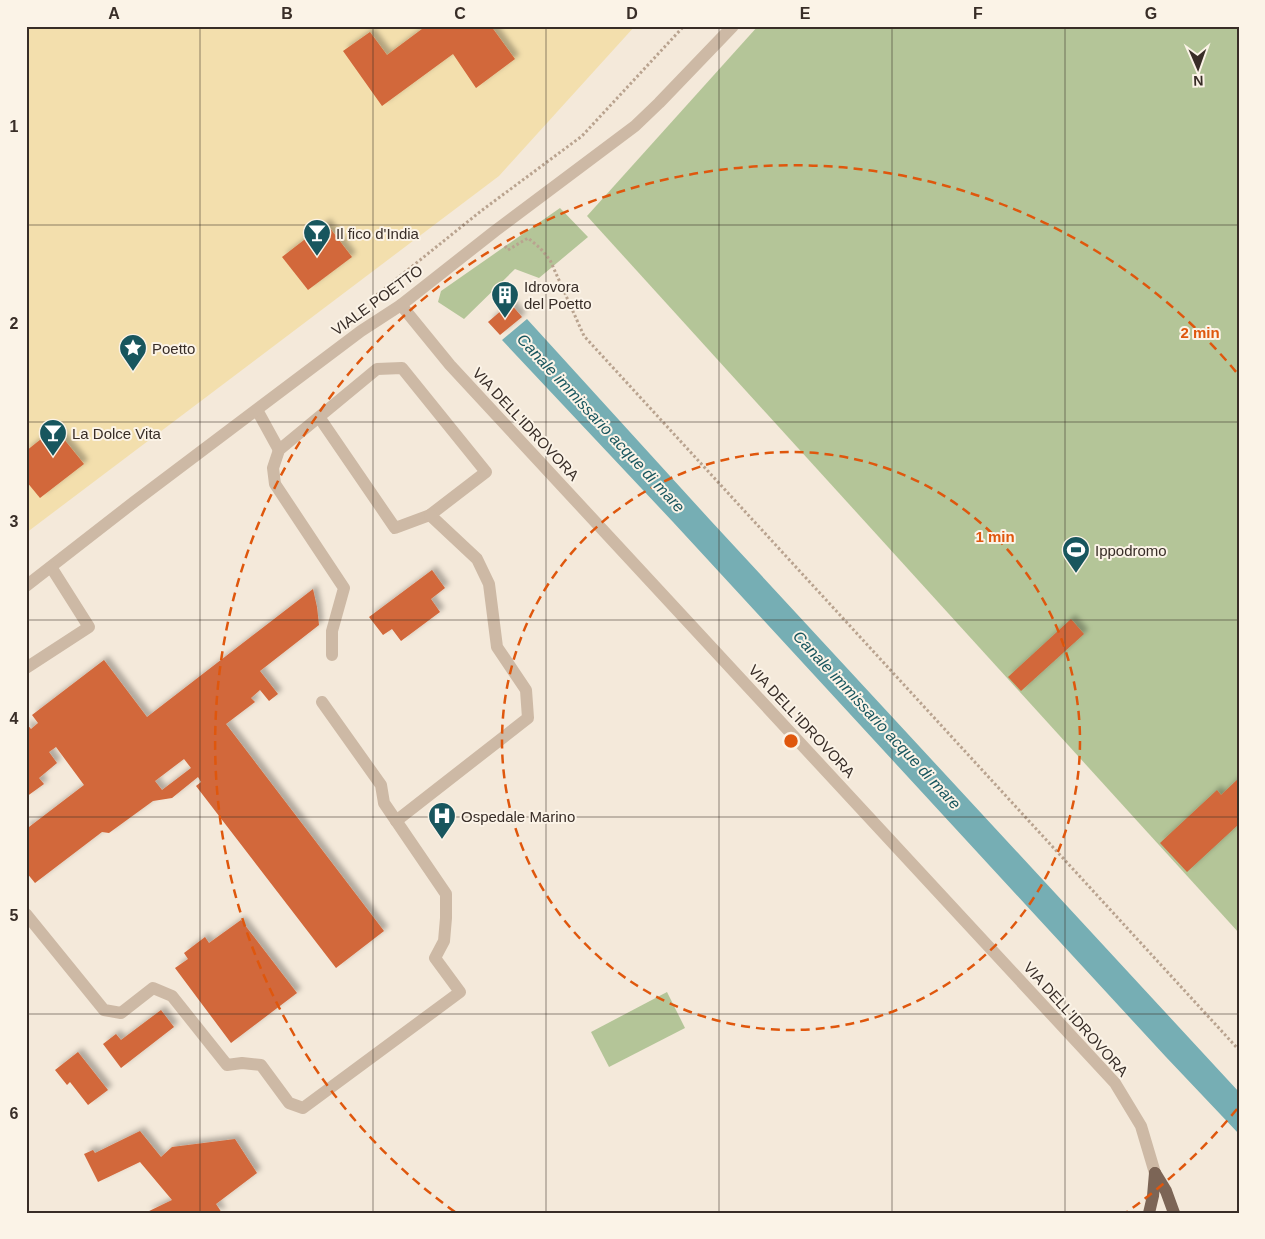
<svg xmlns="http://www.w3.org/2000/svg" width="1265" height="1239" viewBox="0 0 1265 1239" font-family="Arial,sans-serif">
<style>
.green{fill:#b4c598}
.sand{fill:#f3dfad}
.water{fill:#76aeb4}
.building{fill:#d2673a;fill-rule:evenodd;filter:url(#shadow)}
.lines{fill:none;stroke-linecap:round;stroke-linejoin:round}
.path{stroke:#b9a38f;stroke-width:3;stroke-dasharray:2.5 2.5;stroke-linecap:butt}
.minor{stroke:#cdb9a5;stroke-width:12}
.major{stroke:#7c6556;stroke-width:12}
.grid{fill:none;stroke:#382d27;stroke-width:1;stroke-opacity:0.55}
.ring{fill:none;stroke:#df570d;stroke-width:2.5;stroke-dasharray:9 6}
.labels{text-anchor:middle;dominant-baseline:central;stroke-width:4;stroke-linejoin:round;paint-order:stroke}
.poi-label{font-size:15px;fill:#382d27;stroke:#fbf3e7;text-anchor:start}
.street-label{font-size:15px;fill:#382d27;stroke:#fbf3e7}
.water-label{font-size:16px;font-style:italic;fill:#18565e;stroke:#fbf3e7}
.centre{fill:#df570d;stroke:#fbf3e7;stroke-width:2.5}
.ring-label{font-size:15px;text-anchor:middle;font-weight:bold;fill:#df570d;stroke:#fbf3e7;stroke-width:4;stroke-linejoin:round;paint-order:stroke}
.neatline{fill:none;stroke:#382d27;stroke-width:2}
.grid-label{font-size:16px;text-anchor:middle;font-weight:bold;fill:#382d27}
</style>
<defs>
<filter id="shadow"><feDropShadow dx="4.5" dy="-4.5" stdDeviation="2.5" flood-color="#0004"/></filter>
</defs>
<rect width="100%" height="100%" fill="#f4e9da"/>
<g class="green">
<path d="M 758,26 L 1239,26 L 1239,933 L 587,216 Z"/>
<path d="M 560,208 L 588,237 L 539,278 L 515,269 L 464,319 L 438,302 L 441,291 Z"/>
<path d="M 667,992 L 685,1028 L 609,1067 L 591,1032 Z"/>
</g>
<path class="sand" d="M 26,26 L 635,26 L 499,176 L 26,533 Z"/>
<path class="water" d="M 527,319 L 711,521 L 1239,1092 L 1239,1134 L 1166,1057 L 673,522 L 502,340 Z"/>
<g class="building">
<path d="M 426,26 L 491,26 L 515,59 L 476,88 L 453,54 L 382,106 L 343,51 L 370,32 L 387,55 Z"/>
<path d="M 326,223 L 352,257 L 308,290 L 282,257 Z"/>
<path d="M 510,303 L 522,317 L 500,335 L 488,322 Z"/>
<path d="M 55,428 L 84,464 L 40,498 L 26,481 L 26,451 Z"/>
<path d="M 432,570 L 445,588 L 431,599 L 440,612 L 401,641 L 392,629 L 383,635 L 369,617 Z"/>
<path d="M 313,589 L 317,607 L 319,625 L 260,671 L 278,694 L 269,701 L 260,690 L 251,698 L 255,702 L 226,724 L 384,931 L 336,968 L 196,786 L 201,782 L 198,777 L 172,798 L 153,801 L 109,833 L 102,832 L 35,883 L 26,872 L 26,823 L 29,827 L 84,785 L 56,747 L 49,752 L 57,763 L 39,778 L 44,784 L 26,797 L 26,723 L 31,729 L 38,723 L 32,715 L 104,660 L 147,717 ZM 184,759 L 191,768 L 162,790 L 155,781 Z"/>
<path d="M 1071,619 L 1084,634 L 1021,691 L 1008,677 Z"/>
<path d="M 1239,778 L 1239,824 L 1187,872 L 1160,843 L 1217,790 L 1221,795 Z"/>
<path d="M 241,920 L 297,993 L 231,1043 L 175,968 L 188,959 L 184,953 L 205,937 L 209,943 Z"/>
<path d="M 161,1010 L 174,1027 L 121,1068 L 103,1044 L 116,1034 L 121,1040 Z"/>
<path d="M 78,1052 L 108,1090 L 88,1105 L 70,1082 L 67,1085 L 55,1070 Z"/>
<path d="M 140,1131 L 161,1157 L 172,1147 L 235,1139 L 257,1173 L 216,1204 L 222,1213 L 145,1213 L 172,1200 L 140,1162 L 98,1182 L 84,1154 L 93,1150 L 95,1153 Z"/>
</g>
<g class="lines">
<g class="path">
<path d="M 505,246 L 508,250 L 528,238 L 540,248 L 550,260 L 584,336 L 1239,1050"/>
<path d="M 369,301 L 481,211 L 582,136 L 684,26"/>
</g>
<g class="minor">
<path d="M 401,305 L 450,365 L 1115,1083 L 1141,1126 L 1155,1173"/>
<path d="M 257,410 L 279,450"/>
<path d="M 319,417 L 395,528 L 430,515 L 486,472 L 402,368 L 377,369 L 279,450 L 273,468 L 275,484 L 344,588 L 332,631 L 332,655"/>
<path d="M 26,586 L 134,502 L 361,331 L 401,305 L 495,231 L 635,126 L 659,103 L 733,26"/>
<path d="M 26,668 L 89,627 L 51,567"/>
<path d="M 396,821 L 528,718 L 526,690 L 497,647 L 489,584 L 477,559 L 430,515"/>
<path d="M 26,914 L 104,1010 L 121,1013 L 153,988 L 172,996 L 227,1065 L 242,1063 L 261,1065 L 289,1103 L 303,1108 L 460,992 L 435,958 L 444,941 L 446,918 L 446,894 L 384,803 L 381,785 L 322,702"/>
</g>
<g class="major">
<path d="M 1155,1173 L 1166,1191 L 1174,1213"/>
<path d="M 1149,1213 L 1153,1196 L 1155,1173"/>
</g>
</g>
<path class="grid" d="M 200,26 L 200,1213M 373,26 L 373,1213M 546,26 L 546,1213M 719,26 L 719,1213M 892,26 L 892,1213M 1065,26 L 1065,1213M 26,225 L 1239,225M 26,422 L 1239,422M 26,620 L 1239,620M 26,817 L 1239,817M 26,1014 L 1239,1014"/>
<g class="ring">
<circle cx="791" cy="741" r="289"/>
<path d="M1237 1109A578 578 0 0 1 1127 1212M455 1212A578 578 0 1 1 1237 373"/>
</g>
<defs>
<symbol id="bar-pin" viewBox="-11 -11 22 30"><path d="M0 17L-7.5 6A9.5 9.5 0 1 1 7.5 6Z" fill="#18565e" stroke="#fbf3e7"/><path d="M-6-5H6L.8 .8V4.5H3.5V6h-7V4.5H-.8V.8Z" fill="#fff"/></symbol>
<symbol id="building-pin" viewBox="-11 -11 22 30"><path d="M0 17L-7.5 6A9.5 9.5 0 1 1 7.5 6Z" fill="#18565e" stroke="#fbf3e7"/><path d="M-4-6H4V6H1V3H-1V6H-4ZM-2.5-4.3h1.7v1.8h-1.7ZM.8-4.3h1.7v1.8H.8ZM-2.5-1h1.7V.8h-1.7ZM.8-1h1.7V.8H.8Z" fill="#fff"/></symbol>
<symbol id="sight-pin" viewBox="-11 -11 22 30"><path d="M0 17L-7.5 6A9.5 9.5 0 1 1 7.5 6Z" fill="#18565e" stroke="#fbf3e7"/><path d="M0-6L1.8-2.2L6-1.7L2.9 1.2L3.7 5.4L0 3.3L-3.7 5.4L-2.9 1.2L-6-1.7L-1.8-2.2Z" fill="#fff"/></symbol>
<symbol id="stadium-pin" viewBox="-11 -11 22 30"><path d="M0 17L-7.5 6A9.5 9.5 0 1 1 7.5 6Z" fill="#18565e" stroke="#fbf3e7"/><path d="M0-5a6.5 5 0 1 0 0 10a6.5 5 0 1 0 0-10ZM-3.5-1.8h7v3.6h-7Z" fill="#fff"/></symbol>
<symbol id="hospital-pin" viewBox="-11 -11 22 30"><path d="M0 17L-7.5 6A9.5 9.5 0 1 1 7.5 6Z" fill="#18565e" stroke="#fbf3e7"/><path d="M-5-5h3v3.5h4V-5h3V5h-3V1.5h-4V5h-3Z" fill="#fff"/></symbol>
</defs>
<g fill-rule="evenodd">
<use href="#bar-pin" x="301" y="217" width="32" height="43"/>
<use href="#building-pin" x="489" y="279" width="32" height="43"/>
<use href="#sight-pin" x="117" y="332" width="32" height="43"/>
<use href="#bar-pin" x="37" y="417" width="32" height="43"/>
<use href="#stadium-pin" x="1060" y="534" width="32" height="43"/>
<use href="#hospital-pin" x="426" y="800" width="32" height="43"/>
</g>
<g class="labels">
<g class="poi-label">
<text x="336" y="233">Il fico d'India</text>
<text x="524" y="286">Idrovora<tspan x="524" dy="17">del Poetto</tspan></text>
<text x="152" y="348">Poetto</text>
<text x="72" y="433">La Dolce Vita</text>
<text x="1095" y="550">Ippodromo</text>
<text x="461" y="816">Ospedale Marino</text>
</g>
<g class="street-label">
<text transform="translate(377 300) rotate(-36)">VIALE POETTO</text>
<text transform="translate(526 424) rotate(47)">VIA DELL'IDROVORA</text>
<text transform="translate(802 721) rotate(47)">VIA DELL'IDROVORA</text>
<text transform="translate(1076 1019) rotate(48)">VIA DELL'IDROVORA</text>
</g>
<g class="water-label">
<text transform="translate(601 423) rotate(47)">Canale immissario acque di mare</text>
<text transform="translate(877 720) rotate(47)">Canale immissario acque di mare</text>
</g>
</g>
<circle cx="791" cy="741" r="8" class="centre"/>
<g class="ring-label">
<text x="1200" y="338">2 min</text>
<text x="995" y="542">1 min</text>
</g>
<rect width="1265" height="1239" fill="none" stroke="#fbf3e7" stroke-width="55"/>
<g transform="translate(1198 68) rotate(178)" stroke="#fbf3e7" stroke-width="4" paint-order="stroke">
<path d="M0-4L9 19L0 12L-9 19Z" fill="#382d27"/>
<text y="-8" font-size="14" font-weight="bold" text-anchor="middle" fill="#382d27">N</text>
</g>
<rect x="28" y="28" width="1210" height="1184" class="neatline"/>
<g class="grid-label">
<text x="114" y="19">A</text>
<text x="287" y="19">B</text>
<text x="460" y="19">C</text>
<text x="632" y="19">D</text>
<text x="805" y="19">E</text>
<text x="978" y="19">F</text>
<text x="1151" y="19">G</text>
<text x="14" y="132">1</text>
<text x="14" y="329">2</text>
<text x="14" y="527">3</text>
<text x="14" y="724">4</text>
<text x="14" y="921">5</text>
<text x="14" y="1119">6</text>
</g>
</svg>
